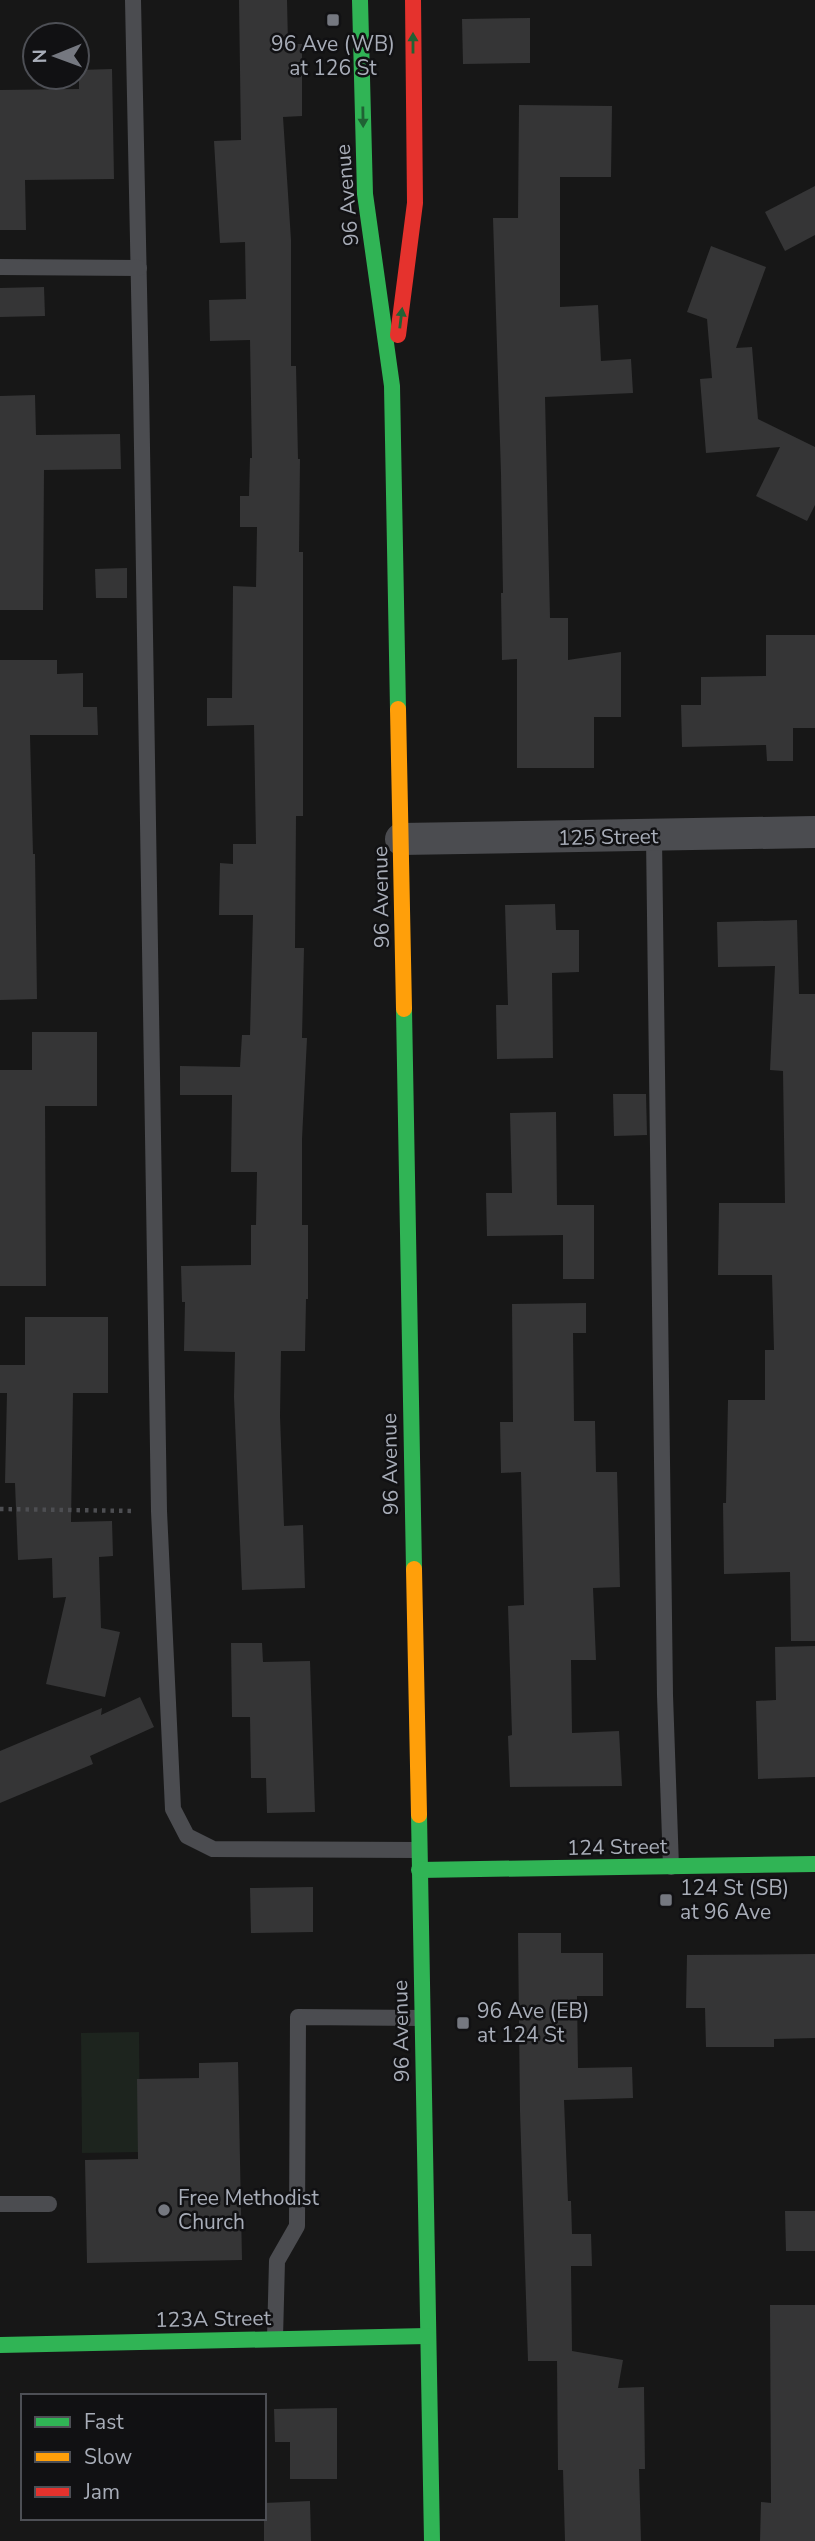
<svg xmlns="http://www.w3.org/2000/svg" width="815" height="2541" viewBox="0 0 815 2541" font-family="'Nunito Sans',sans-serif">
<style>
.green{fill:#1d241e}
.building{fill:#353536}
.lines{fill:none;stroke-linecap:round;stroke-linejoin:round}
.path{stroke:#4d4e52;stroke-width:4.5;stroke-dasharray:3.5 5;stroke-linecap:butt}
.lane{stroke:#4b4c50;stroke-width:16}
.street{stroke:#4b4c50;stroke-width:32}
.fast{stroke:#30b455;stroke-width:16}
.slow{stroke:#ff9f0a;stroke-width:16}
.jam{stroke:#e5322d;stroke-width:16}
.oneway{fill:#206234}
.poi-dot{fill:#757880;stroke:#111113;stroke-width:2.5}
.labels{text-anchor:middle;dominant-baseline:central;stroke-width:5;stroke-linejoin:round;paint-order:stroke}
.poi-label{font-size:21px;fill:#a8adb8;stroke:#111113;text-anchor:start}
.street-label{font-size:21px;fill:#a8adb8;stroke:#111113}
</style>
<rect width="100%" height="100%" fill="#171717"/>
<path class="green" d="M 139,2032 L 140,2152 L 82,2153 L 81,2033 Z"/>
<g class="building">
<path d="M 239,0 L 287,0 L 288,44 L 302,44 L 302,116 L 283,117 L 291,240 L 291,366 L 296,366 L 298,459 L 300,459 L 299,552 L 303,552 L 303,816 L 296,816 L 295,948 L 304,948 L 302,1038 L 307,1038 L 302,1139 L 302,1225 L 308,1225 L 308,1299 L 306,1299 L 305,1351 L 281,1351 L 280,1416 L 284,1526 L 303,1525 L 305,1588 L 242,1590 L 234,1397 L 235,1352 L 184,1351 L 185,1302 L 182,1302 L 181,1266 L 251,1265 L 251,1225 L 256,1225 L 257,1172 L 231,1172 L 232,1095 L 180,1095 L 180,1066 L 240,1067 L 242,1035 L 250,1035 L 253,915 L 219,915 L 220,863 L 233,864 L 233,844 L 256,844 L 254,725 L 207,726 L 207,698 L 232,698 L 233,586 L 256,587 L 257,527 L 240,527 L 240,496 L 249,496 L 250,458 L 252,458 L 250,340 L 210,341 L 209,300 L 246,299 L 245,242 L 220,243 L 214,141 L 241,140 Z"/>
<path d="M 530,18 L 530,63 L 463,64 L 462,19 Z"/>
<path d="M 112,69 L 114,179 L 25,180 L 26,230 L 0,230 L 0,90 L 79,89 L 79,70 Z"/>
<path d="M 519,105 L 612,106 L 611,177 L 560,177 L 560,307 L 598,305 L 601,361 L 631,359 L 633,393 L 545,397 L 550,618 L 568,618 L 568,660 L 621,652 L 621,717 L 594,717 L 594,768 L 517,768 L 517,659 L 502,660 L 501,593 L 503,593 L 501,474 L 493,218 L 518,218 Z"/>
<path d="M 815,186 L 815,235 L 785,251 L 765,212 Z"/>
<path d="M 711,246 L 766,267 L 736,348 L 752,347 L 758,419 L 815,447 L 815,505 L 807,521 L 756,496 L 780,447 L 706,453 L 700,379 L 712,378 L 707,319 L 687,312 Z"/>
<path d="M 44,287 L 45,316 L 0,317 L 0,288 Z"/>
<path d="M 35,395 L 36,435 L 120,434 L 121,469 L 44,470 L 43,610 L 0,610 L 0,396 Z"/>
<path d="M 127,568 L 127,598 L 96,598 L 95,569 Z"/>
<path d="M 766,635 L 815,635 L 815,728 L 793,728 L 793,761 L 767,761 L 766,745 L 682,747 L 681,705 L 701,705 L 701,677 L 766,676 Z"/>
<path d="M 0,660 L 57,660 L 57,674 L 83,673 L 83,707 L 97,707 L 98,735 L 30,735 L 33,854 L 35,854 L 37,999 L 0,1000 Z"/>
<path d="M 555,904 L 556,930 L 579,930 L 579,972 L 552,973 L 553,1058 L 497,1059 L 496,1005 L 508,1005 L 505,905 Z"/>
<path d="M 797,920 L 799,994 L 815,994 L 815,1641 L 791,1641 L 790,1572 L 724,1574 L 723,1503 L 726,1503 L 728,1400 L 765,1400 L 765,1350 L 774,1350 L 772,1275 L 718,1275 L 719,1203 L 785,1203 L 783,1071 L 770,1070 L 775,966 L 718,967 L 717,922 Z"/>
<path d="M 32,1032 L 97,1032 L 97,1106 L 45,1106 L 46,1286 L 0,1286 L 0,1070 L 32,1070 Z"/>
<path d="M 613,1094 L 646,1094 L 647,1135 L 614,1136 Z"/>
<path d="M 556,1112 L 557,1205 L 594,1205 L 594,1279 L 563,1279 L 563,1235 L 487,1236 L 486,1193 L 512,1193 L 510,1113 Z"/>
<path d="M 586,1303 L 586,1333 L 573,1333 L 574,1421 L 595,1421 L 596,1472 L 617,1472 L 620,1587 L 593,1588 L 596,1660 L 571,1660 L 572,1733 L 619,1731 L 622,1786 L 510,1787 L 508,1736 L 512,1735 L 508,1606 L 524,1605 L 521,1472 L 501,1473 L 500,1422 L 513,1422 L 512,1304 Z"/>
<path d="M 25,1317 L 108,1317 L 108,1393 L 73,1393 L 71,1522 L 112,1521 L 113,1556 L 99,1557 L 101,1628 L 120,1632 L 105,1697 L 46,1684 L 66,1597 L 53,1598 L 52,1558 L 18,1560 L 15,1483 L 5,1483 L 7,1393 L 0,1393 L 0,1365 L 25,1365 Z"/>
<path d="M 231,1643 L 262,1643 L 263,1662 L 310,1661 L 315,1812 L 267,1813 L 266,1778 L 251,1778 L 250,1717 L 232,1717 Z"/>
<path d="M 815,1646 L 815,1777 L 758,1779 L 756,1701 L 776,1700 L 775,1647 Z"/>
<path d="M 140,1697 L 154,1727 L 90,1756 L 93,1764 L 0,1803 L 0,1751 L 102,1708 L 101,1715 Z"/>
<path d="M 313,1887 L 313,1932 L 251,1933 L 250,1888 Z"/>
<path d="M 518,1933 L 561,1933 L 561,1953 L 603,1953 L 603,1996 L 577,1996 L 578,2068 L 632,2067 L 633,2098 L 564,2100 L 568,2201 L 571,2201 L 572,2234 L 591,2234 L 592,2266 L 571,2266 L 572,2351 L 623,2360 L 618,2388 L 644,2387 L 645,2469 L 639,2469 L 641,2541 L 565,2541 L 563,2470 L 558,2470 L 557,2361 L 528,2361 L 520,2111 Z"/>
<path d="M 815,1954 L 815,2038 L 774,2039 L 774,2047 L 706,2047 L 705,2008 L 686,2008 L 687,1955 Z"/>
<path d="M 238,2062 L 242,2260 L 87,2263 L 85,2160 L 138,2159 L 137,2079 L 199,2078 L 199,2063 Z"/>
<path d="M 785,2211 L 815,2211 L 815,2251 L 786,2251 Z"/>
<path d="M 770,2305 L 815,2305 L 815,2541 L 760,2541 L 761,2502 L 771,2503 Z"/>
<path d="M 337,2408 L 337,2479 L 290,2479 L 290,2442 L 275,2442 L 274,2409 Z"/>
<path d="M 310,2501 L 311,2541 L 264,2541 L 264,2503 Z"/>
</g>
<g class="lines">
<path class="path" d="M 0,1509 L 136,1511"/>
<g class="lane">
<path d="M 133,0 L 141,385 L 159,1511 L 173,1809 L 187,1836 L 213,1849 L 418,1850"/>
<path d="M 0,267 L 139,268"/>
<path d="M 654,837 L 665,1695 L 671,1867"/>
<path d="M 0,2204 L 49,2204"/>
<path d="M 275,2338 L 277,2261 L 297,2226 L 298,2017 L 422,2018"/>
</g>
<path class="street" d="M 401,839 L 815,832"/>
<g class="fast">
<path d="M 360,0 L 365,194 L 392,386 L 398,709"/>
<path d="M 404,1009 L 414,1569"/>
<path d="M 419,1815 L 432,2541"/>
<path d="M 419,1870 L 815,1864"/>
<path d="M 0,2345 L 427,2336"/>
</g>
<g class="slow">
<path d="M 398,709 L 404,1009"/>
<path d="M 414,1569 L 419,1815"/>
</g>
<path class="jam" d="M 398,335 L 415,203 L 413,0"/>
</g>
<defs><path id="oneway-solid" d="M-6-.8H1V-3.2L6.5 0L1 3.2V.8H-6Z" transform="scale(1.75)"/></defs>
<g class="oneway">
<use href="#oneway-solid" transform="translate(413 43) rotate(-90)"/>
<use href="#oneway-solid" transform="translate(363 117) rotate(89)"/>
<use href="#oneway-solid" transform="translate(401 318) rotate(-83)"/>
</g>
<g class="poi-dot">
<rect x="326" y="13" width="14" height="14" rx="3.5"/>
<rect x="659" y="1893" width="14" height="14" rx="3.5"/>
<rect x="456" y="2016" width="14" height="14" rx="3.5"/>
<circle cx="164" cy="2210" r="7"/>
</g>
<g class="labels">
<g class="poi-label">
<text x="333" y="44" text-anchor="middle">96 Ave (WB)<tspan x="333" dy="24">at 126 St</tspan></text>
<text x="680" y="1888">124 St (SB)<tspan x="680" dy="24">at 96 Ave</tspan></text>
<text x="477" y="2011">96 Ave (EB)<tspan x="477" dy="24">at 124 St</tspan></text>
<text x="178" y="2198">Free Methodist<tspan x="178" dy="24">Church</tspan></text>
</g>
<g class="street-label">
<text transform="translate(347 195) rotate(-95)">96 Avenue</text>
<text transform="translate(608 837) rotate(-1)">125 Street</text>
<text transform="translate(381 897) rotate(-91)">96 Avenue</text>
<text transform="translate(390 1464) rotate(-91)">96 Avenue</text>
<text transform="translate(617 1847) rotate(-1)">124 Street</text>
<text transform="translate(401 2031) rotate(-91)">96 Avenue</text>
<text transform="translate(213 2319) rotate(-1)">123A Street</text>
</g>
</g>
<rect x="21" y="2394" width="245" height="126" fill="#111113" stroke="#4d4f55" stroke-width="2"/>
<rect x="35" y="2417" width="35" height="10" fill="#30b455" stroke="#4d4f55" stroke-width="2"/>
<text x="84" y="2429" font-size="21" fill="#a8adb8">Fast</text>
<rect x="35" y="2452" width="35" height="10" fill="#ff9f0a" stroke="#4d4f55" stroke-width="2"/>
<text x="84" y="2464" font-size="21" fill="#a8adb8">Slow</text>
<rect x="35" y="2487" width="35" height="10" fill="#e5322d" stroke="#4d4f55" stroke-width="2"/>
<text x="84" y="2499" font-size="21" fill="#a8adb8">Jam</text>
<g transform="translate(56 56) rotate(269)"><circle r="33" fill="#111113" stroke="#4d4f55" stroke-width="2"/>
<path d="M0-5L12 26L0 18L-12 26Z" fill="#757880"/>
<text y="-10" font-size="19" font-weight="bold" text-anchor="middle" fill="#a8adb8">N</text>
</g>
</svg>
